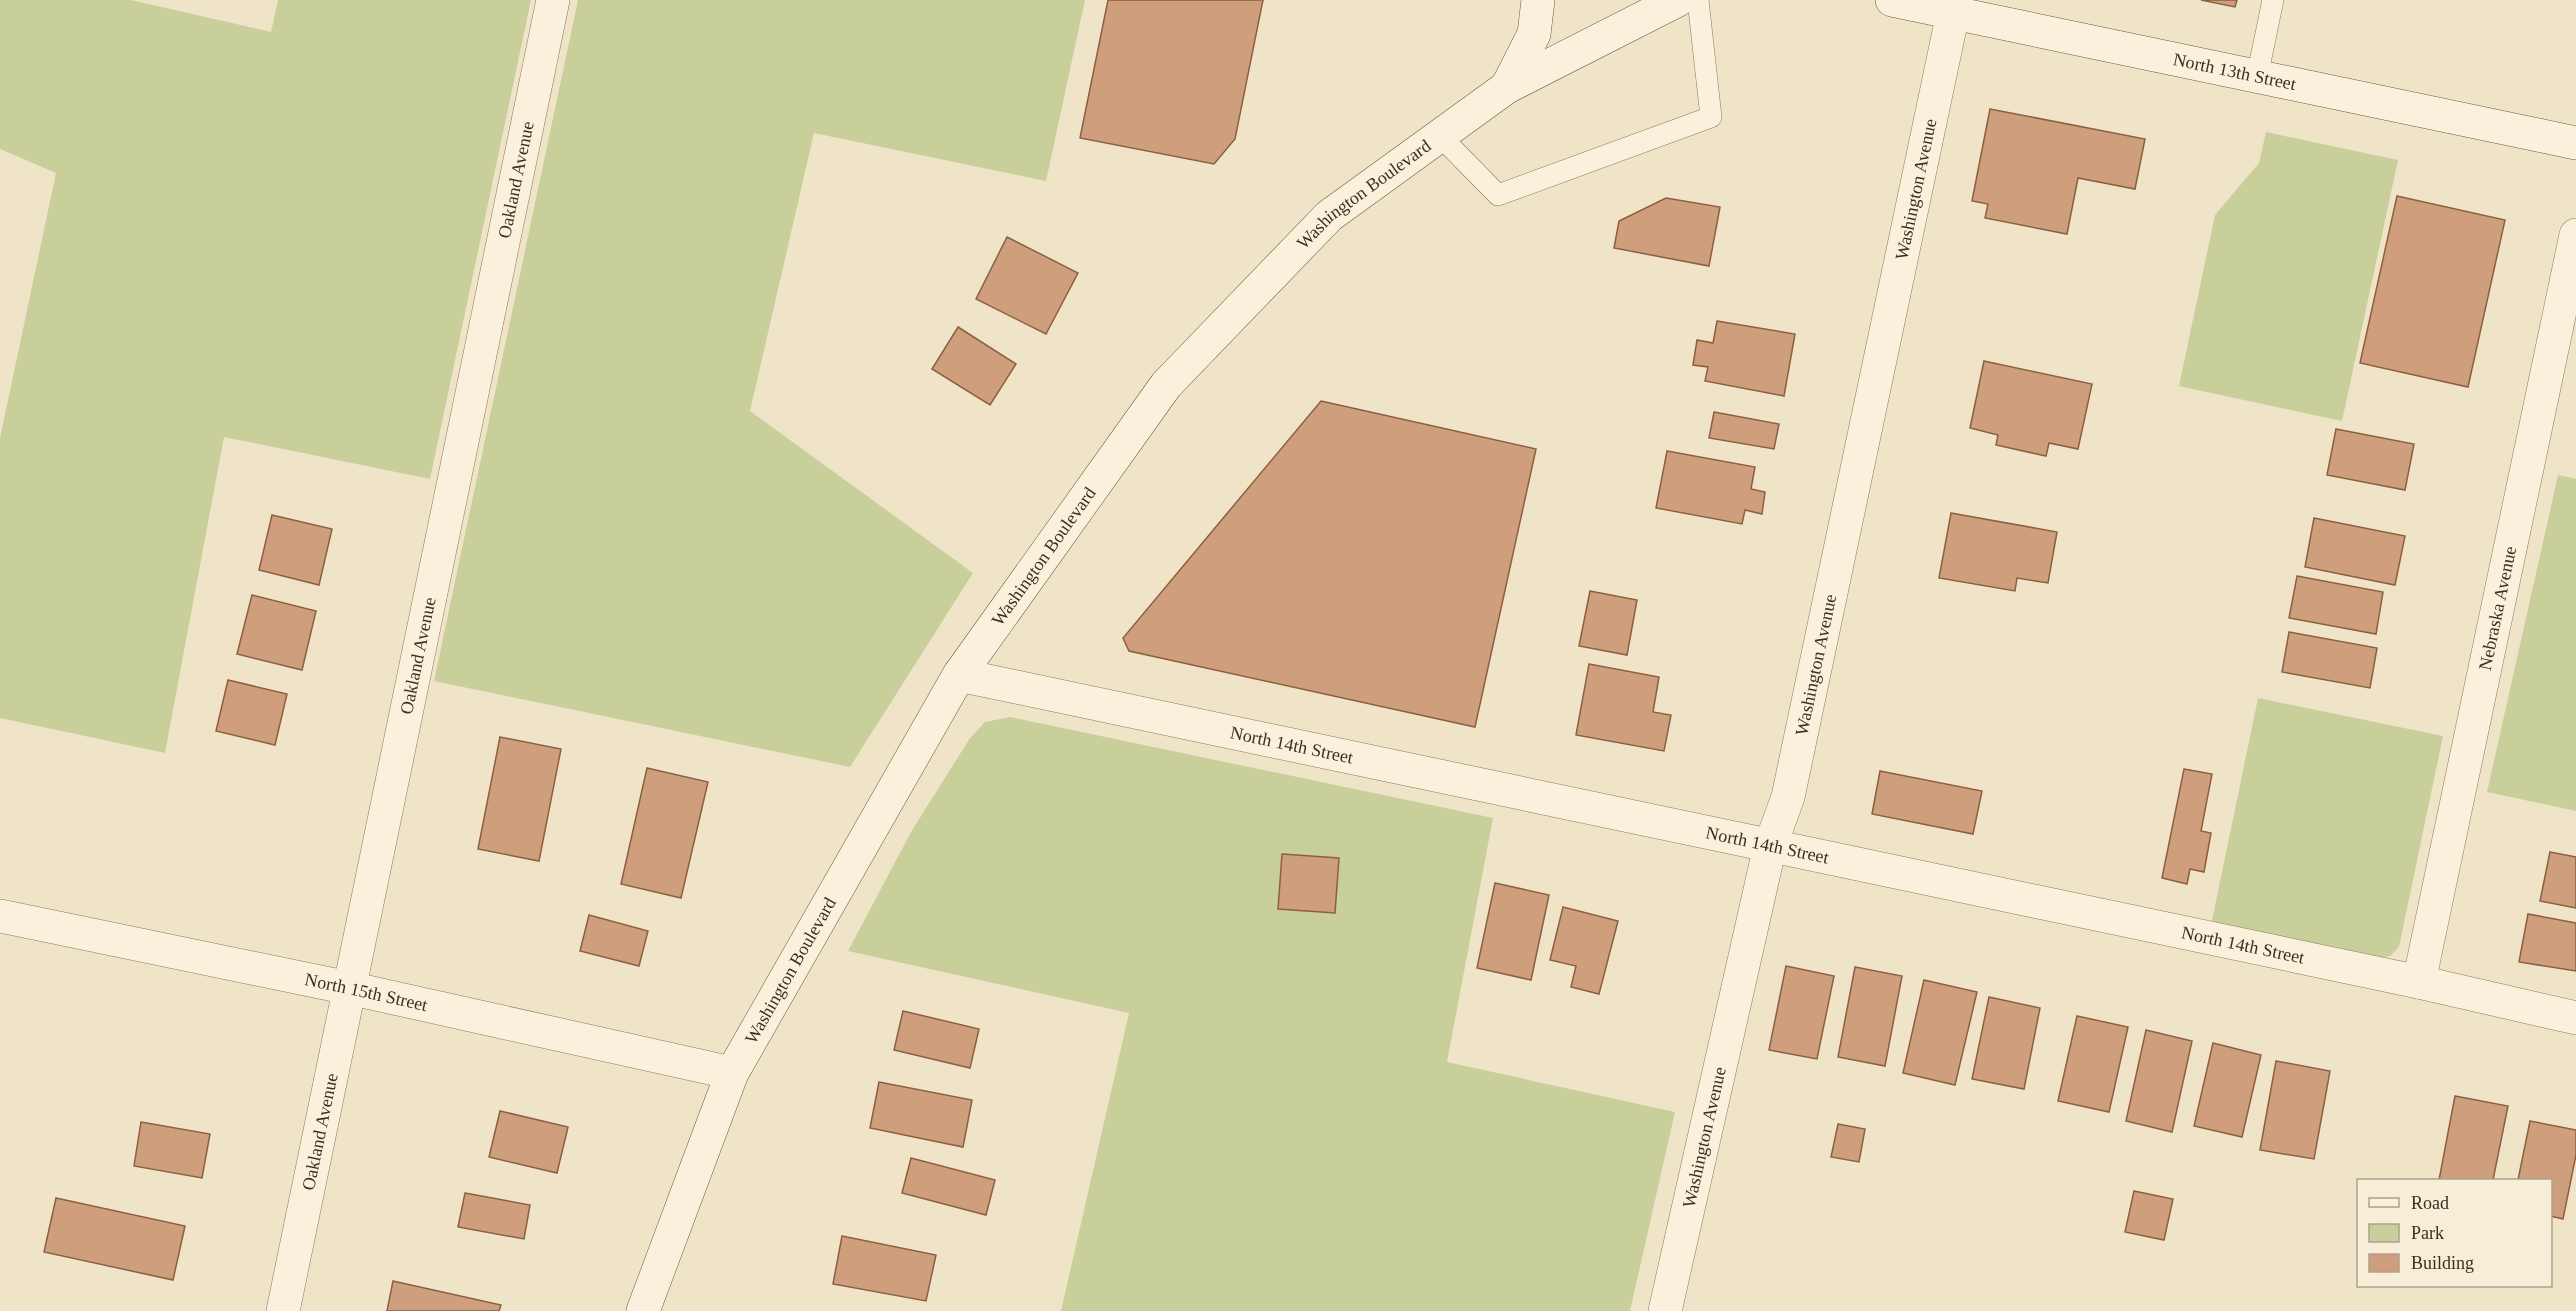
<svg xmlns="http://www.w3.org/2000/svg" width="2576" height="1311" viewBox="0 0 2576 1311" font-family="'Times New Roman',serif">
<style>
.green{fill:#c9cf9b}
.building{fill:#cf9f7d;stroke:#8d5f41;stroke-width:1.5}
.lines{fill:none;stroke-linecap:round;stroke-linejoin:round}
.lane-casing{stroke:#8d765c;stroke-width:22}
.street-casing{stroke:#8d765c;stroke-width:34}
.secondary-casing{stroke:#6f573f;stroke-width:34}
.lane{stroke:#faf1dc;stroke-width:21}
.street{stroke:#faf1dc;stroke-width:33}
.secondary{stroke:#faf1dc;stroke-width:33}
.labels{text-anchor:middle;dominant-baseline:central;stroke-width:5;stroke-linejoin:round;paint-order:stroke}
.street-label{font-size:18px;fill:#3d2e20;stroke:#f7eed8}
</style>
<rect width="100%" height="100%" fill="#f0e4c8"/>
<g class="green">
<path d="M 0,0 L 131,0 L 271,32 L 278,0 L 531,0 L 430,479 L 224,437 L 165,753 L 0,718 L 0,438 L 56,173 L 0,149 Z"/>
<path d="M 578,0 L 1085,0 L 1046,181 L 814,133 L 750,411 L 973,573 L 850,767 L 434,681 Z"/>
<path d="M 2266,132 L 2398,160 L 2342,421 L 2179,386 L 2215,215 L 2259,163 Z"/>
<path d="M 2558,475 L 2576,479 L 2576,811 L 2487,792 Z"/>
<path d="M 2258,698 L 2443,736 L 2399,947 L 2390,956 L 2374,959 L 2211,925 Z"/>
<path d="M 1010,717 L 1493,818 L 1447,1062 L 1675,1112 L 1630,1311 L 1061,1311 L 1129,1013 L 848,951 L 911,832 L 970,738 L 985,722 Z"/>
</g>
<g class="building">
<path d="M 1108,0 L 1263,0 L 1235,139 L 1214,164 L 1080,138 Z"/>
<path d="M 2201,0 L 2237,0 L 2235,7 Z"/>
<path d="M 1990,109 L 2145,139 L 2135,189 L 2078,178 L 2067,234 L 1985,218 L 1988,204 L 1972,201 Z"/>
<path d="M 2397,196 L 2505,220 L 2468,387 L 2360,363 Z"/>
<path d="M 1666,198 L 1720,207 L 1709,266 L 1614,248 L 1619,221 Z"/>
<path d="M 1007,237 L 1078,273 L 1046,334 L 976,299 Z"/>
<path d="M 1717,321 L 1795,334 L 1784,396 L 1705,381 L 1708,367 L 1693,365 L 1697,340 L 1713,343 Z"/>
<path d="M 958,327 L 1016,364 L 990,405 L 932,369 Z"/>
<path d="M 1984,361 L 2092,384 L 2078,449 L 2049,443 L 2046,456 L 1996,445 L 1998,435 L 1970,428 Z"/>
<path d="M 1321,401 L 1536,449 L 1475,727 L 1129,651 L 1123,638 Z"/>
<path d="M 1714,412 L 1779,424 L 1774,449 L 1709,438 Z"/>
<path d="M 2336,429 L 2414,444 L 2405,490 L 2327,475 Z"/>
<path d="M 1667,451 L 1755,467 L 1751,489 L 1765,492 L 1762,514 L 1745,510 L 1742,524 L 1656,508 Z"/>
<path d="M 1951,513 L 2057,532 L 2048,583 L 2017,578 L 2015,591 L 1939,578 Z"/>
<path d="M 272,515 L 332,529 L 319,585 L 259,570 Z"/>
<path d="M 2314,518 L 2405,536 L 2395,585 L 2305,567 Z"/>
<path d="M 2297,576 L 2383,592 L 2376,634 L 2289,618 Z"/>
<path d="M 1590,591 L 1637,600 L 1627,655 L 1579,646 Z"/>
<path d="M 252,595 L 316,611 L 302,670 L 237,654 Z"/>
<path d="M 2289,632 L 2377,648 L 2370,688 L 2282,672 Z"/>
<path d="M 1589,664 L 1659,677 L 1653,712 L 1671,715 L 1664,751 L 1576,735 Z"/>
<path d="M 228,680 L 287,694 L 275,745 L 216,731 Z"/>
<path d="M 500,737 L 561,749 L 539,861 L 478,849 Z"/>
<path d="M 647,768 L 708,782 L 681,898 L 621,884 Z"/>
<path d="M 2184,769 L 2212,774 L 2201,831 L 2211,833 L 2204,872 L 2190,869 L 2187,884 L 2162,878 Z"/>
<path d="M 1880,771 L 1982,791 L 1973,834 L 1872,814 Z"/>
<path d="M 2550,852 L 2576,857 L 2576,908 L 2540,901 Z"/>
<path d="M 1282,854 L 1339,858 L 1335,913 L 1278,909 Z"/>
<path d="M 1495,883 L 1549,895 L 1531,980 L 1477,968 Z"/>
<path d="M 1563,907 L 1618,921 L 1599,994 L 1571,987 L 1576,966 L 1550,960 Z"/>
<path d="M 2528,914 L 2576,923 L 2576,971 L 2519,962 Z"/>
<path d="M 589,915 L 648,931 L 639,966 L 580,951 Z"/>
<path d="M 1786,966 L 1834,976 L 1817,1059 L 1769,1050 Z"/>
<path d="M 1855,967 L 1902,976 L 1885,1066 L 1838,1057 Z"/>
<path d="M 1924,980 L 1977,992 L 1955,1085 L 1903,1073 Z"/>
<path d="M 1989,997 L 2040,1008 L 2024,1089 L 1972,1079 Z"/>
<path d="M 903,1011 L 979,1029 L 970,1068 L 894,1050 Z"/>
<path d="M 2077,1016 L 2128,1027 L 2109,1112 L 2058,1101 Z"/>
<path d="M 2146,1030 L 2192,1041 L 2172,1132 L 2126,1121 Z"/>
<path d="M 2213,1043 L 2261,1055 L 2242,1137 L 2194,1126 Z"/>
<path d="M 2276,1061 L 2330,1071 L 2314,1159 L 2260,1150 Z"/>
<path d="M 879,1082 L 972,1100 L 963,1147 L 870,1128 Z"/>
<path d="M 2455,1096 L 2508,1106 L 2493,1180 L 2439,1180 Z"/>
<path d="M 500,1111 L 568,1127 L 557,1173 L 489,1157 Z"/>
<path d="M 2530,1121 L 2576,1130 L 2576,1155 L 2563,1219 L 2550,1216 L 2550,1180 L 2518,1180 Z"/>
<path d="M 141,1122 L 210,1134 L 202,1178 L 134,1166 Z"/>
<path d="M 1838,1124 L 1865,1129 L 1859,1162 L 1831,1157 Z"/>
<path d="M 911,1158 L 995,1180 L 986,1215 L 902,1193 Z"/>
<path d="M 2134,1191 L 2173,1199 L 2164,1240 L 2125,1232 Z"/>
<path d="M 465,1193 L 530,1205 L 524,1239 L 458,1227 Z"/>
<path d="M 56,1198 L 185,1226 L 173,1280 L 44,1252 Z"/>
<path d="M 842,1236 L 936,1255 L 926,1301 L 833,1284 Z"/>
<path d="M 393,1281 L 501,1305 L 499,1311 L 387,1311 Z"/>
</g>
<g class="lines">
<defs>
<g id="lane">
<path d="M 2257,77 L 2273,0"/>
<path d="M 1440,136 L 1498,195 L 1711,117 L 1698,0"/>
</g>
<g id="street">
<path id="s1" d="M 959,675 L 2419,982 L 2576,1018"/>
<path id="s2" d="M 0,916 L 349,988 L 732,1073"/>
<path id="s3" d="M 2419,982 L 2576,235"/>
<path id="s4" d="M 283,1311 L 553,0"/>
<path id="s5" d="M 1665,1311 L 1770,846 L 1788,797 L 1953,13"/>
</g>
<g id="secondary">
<path id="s6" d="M 1892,0 L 2576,143"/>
<path d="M 1507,87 L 1534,34 L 1538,0"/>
<path id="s7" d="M 643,1311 L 732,1073 L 959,675 L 1166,385 L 1329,216 L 1507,87 L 1678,0"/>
</g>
</defs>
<use href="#lane" class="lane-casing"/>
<use href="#street" class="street-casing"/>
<use href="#secondary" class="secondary-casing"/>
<use href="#lane" class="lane"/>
<use href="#street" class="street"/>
<use href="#secondary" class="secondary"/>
</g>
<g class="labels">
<g class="street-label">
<text stroke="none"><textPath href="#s6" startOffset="350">North 13th Street</textPath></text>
<text stroke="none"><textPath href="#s4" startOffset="1155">Oakland Avenue</textPath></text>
<text stroke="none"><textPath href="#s5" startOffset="1150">Washington Avenue</textPath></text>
<text stroke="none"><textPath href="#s7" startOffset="1344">Washington Boulevard</textPath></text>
<text stroke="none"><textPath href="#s7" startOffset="858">Washington Boulevard</textPath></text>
<text stroke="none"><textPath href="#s3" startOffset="382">Nebraska Avenue</textPath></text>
<text stroke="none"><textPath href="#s4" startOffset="669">Oakland Avenue</textPath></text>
<text stroke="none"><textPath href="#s5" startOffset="664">Washington Avenue</textPath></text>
<text stroke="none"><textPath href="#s1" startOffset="340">North 14th Street</textPath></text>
<text stroke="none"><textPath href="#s1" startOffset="826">North 14th Street</textPath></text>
<text stroke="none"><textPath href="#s1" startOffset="1312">North 14th Street</textPath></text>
<text stroke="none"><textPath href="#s7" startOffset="372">Washington Boulevard</textPath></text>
<text stroke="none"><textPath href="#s2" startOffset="374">North 15th Street</textPath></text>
<text stroke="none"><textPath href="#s4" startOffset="183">Oakland Avenue</textPath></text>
<text stroke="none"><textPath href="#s5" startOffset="178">Washington Avenue</textPath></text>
</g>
</g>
<rect x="2357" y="1179" width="195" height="108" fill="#f7eed8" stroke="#ada18e" stroke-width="1.5"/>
<rect x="2369" y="1198" width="30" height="9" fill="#faf1dc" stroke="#ada18e" stroke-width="1.5"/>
<text x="2411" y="1209" font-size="18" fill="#3d2e20">Road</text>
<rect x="2369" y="1224" width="30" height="18" fill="#c9cf9b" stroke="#ada18e" stroke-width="1.5"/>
<text x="2411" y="1239" font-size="18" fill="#3d2e20">Park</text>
<rect x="2369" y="1254" width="30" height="18" fill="#cf9f7d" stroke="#ada18e" stroke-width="1.5"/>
<text x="2411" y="1269" font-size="18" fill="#3d2e20">Building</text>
</svg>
